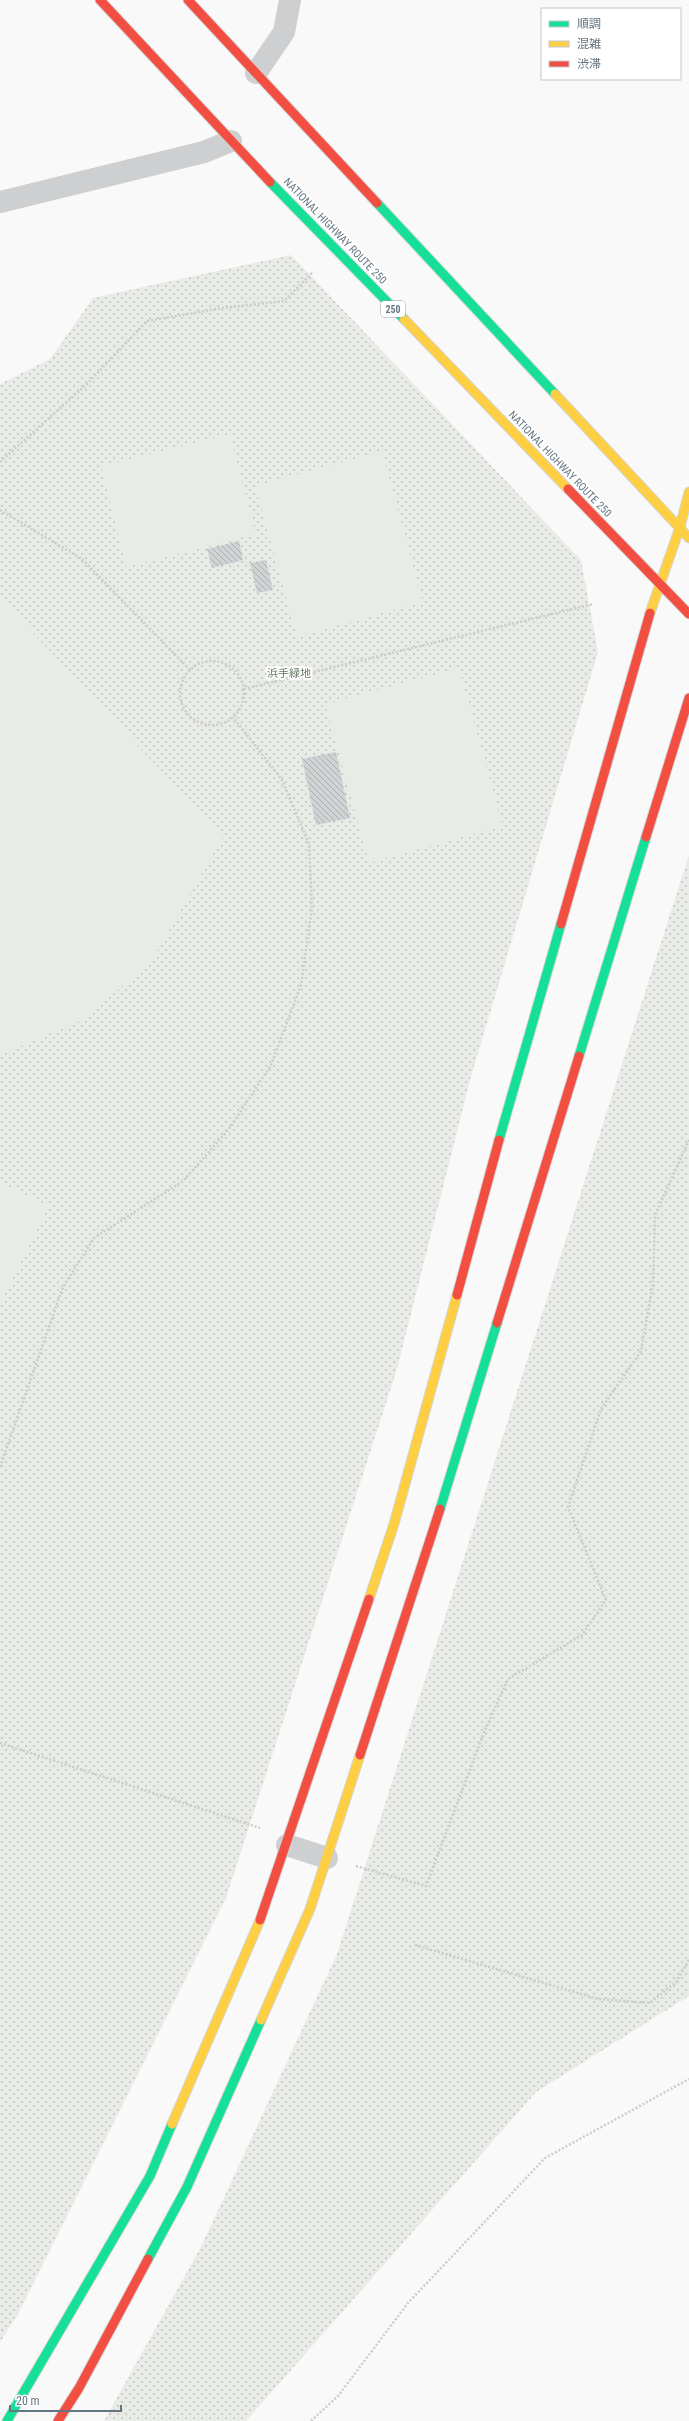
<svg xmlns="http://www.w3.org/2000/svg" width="689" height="2421" viewBox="0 0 689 2421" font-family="'Roboto Condensed','Noto Sans JP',sans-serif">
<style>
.grass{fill:url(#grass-dots)}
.pitch{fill:#e8ebe6}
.building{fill:url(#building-back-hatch)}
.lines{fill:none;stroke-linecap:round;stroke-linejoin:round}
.fast-casing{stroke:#d5d6d7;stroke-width:11}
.slow-casing{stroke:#d5d6d7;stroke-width:11}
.jam-casing{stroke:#d5d6d7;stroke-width:11}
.path{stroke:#cbcccd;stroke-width:2.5;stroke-dasharray:2 2;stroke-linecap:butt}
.street{stroke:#cecfd0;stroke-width:22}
.fast{stroke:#16e098;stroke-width:9}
.slow{stroke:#ffcf43;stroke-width:9}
.jam{stroke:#f24e42;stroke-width:9}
.labels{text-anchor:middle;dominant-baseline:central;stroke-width:4;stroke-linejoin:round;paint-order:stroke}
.shield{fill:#fff;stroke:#939fa8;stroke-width:1}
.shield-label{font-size:10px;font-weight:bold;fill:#657683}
.street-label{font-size:11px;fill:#657683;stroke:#fff}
.park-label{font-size:11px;fill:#687a64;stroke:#fff}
</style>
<defs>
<pattern id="grass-dots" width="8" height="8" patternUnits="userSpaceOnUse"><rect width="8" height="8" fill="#e8ebe6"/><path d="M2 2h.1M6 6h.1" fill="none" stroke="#c0c3c0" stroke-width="1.8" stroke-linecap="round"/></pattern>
<pattern id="building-back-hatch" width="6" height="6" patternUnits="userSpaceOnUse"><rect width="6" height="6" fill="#d0d2d3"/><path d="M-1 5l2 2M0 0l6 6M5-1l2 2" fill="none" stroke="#acafb1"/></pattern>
</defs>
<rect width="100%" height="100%" fill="#f9f9f9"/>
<g class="grass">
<path d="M 291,255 L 581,560 L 598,652 L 470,1080 L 397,1369 L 226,1898 L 18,2314 L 0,2342 L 0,384 L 50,359 L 93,298 Z"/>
<path d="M 689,855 L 689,1996 L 536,2092 L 246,2421 L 104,2421 L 201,2247 L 337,1954 Z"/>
</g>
<g class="pitch">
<path d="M 230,434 L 256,534 L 126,567 L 101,466 Z"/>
<path d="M 382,451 L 423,602 L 297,637 L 255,486 Z"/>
<path d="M 0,597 L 223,837 L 151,962 L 82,1020 L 0,1055 Z"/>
<path d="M 459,668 L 503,826 L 369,863 L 325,704 Z"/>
<path d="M 0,1182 L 49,1206 L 0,1304 Z"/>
</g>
<g class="building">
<path d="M 239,541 L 243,560 L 212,568 L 207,549 Z"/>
<path d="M 266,560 L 273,590 L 257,593 L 250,563 Z"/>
<path d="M 336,752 L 350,818 L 316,825 L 302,759 Z"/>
</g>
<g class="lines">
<defs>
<g id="fast">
<path d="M 270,182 L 404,319"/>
<path d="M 377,203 L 555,394"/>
<path d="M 579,1056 L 646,837"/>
<path d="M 499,1140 L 561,924"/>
<path d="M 440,1509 L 497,1323"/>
<path d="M 148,2259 L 187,2187 L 261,2020"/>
<path d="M 7,2421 L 150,2176 L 172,2124"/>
</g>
<g id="slow">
<path d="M 404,319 L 568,489"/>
<path d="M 555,394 L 689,538"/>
<path d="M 650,613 L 680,527 L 689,492"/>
<path d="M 369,1599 L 394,1524 L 457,1295"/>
<path d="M 261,2020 L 310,1909 L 360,1755"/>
<path d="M 172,2124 L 260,1920"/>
</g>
<g id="jam">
<path d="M 100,0 L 270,182"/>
<path d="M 188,0 L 377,203"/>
<path d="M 568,489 L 689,614"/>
<path d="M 646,837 L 689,698"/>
<path d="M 561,924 L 650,613"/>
<path d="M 457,1295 L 499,1140"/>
<path d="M 497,1323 L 579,1056"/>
<path d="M 360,1755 L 440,1509"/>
<path d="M 260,1920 L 369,1599"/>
<path d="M 58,2421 L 79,2388 L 148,2259"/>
</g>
</defs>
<use href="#fast" class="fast-casing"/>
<use href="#slow" class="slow-casing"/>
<use href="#jam" class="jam-casing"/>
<g class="path">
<path d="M 0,462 L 87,384 L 147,321 L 222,308 L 284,301 L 313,272"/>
<path d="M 0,510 L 82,559 L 189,669"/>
<circle cx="212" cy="693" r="32"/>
<path d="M 244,689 L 593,604"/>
<path d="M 0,1467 L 63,1287 L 94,1238 L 183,1181 L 229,1129 L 271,1065 L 301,985 L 312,907 L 309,844 L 282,780 L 233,717"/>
<path d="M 0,1743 L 260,1828"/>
<path d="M 356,1866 L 426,1886 L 483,1735 L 508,1679 L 582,1635 L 606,1600 L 568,1507 L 601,1409 L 641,1351 L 653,1284 L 655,1215 L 689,1140"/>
<path d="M 415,1945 L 598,1999 L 650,2003 L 676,1982 L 689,1960"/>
<path d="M 311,2421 L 338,2396 L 408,2303 L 545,2158 L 689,2079"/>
</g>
<g class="street">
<path d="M 256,73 L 284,32 L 290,0"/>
<path d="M 0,202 L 204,152 L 231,141"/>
<path d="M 287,1845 L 327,1858"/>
</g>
<use href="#fast" class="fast"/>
<use href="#slow" class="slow"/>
<use href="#jam" class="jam"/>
</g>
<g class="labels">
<rect class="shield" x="381" y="301" width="24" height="16" rx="3"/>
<g class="shield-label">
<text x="393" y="309">250</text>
</g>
<g class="street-label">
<text transform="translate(335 231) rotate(46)">NATIONAL HIGHWAY ROUTE 250</text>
<text transform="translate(560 464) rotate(46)">NATIONAL HIGHWAY ROUTE 250</text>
</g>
<g class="park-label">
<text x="289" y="673">浜手緑地</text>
</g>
</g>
<rect x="541" y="8" width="140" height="72" fill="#ffffff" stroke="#c1c8cd"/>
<rect x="549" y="21" width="20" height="6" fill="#16e098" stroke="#c1c8cd"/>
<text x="577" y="28" font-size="12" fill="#657683">順調</text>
<rect x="549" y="41" width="20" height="6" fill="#ffcf43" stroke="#c1c8cd"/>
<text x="577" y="48" font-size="12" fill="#657683">混雑</text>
<rect x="549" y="61" width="20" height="6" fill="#f24e42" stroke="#c1c8cd"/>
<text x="577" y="68" font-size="12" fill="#657683">渋滞</text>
<path d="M10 2405v6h111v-6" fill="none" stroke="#657683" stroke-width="2"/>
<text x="16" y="2405" font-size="12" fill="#657683" stroke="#ffffff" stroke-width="3" paint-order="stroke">20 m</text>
</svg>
